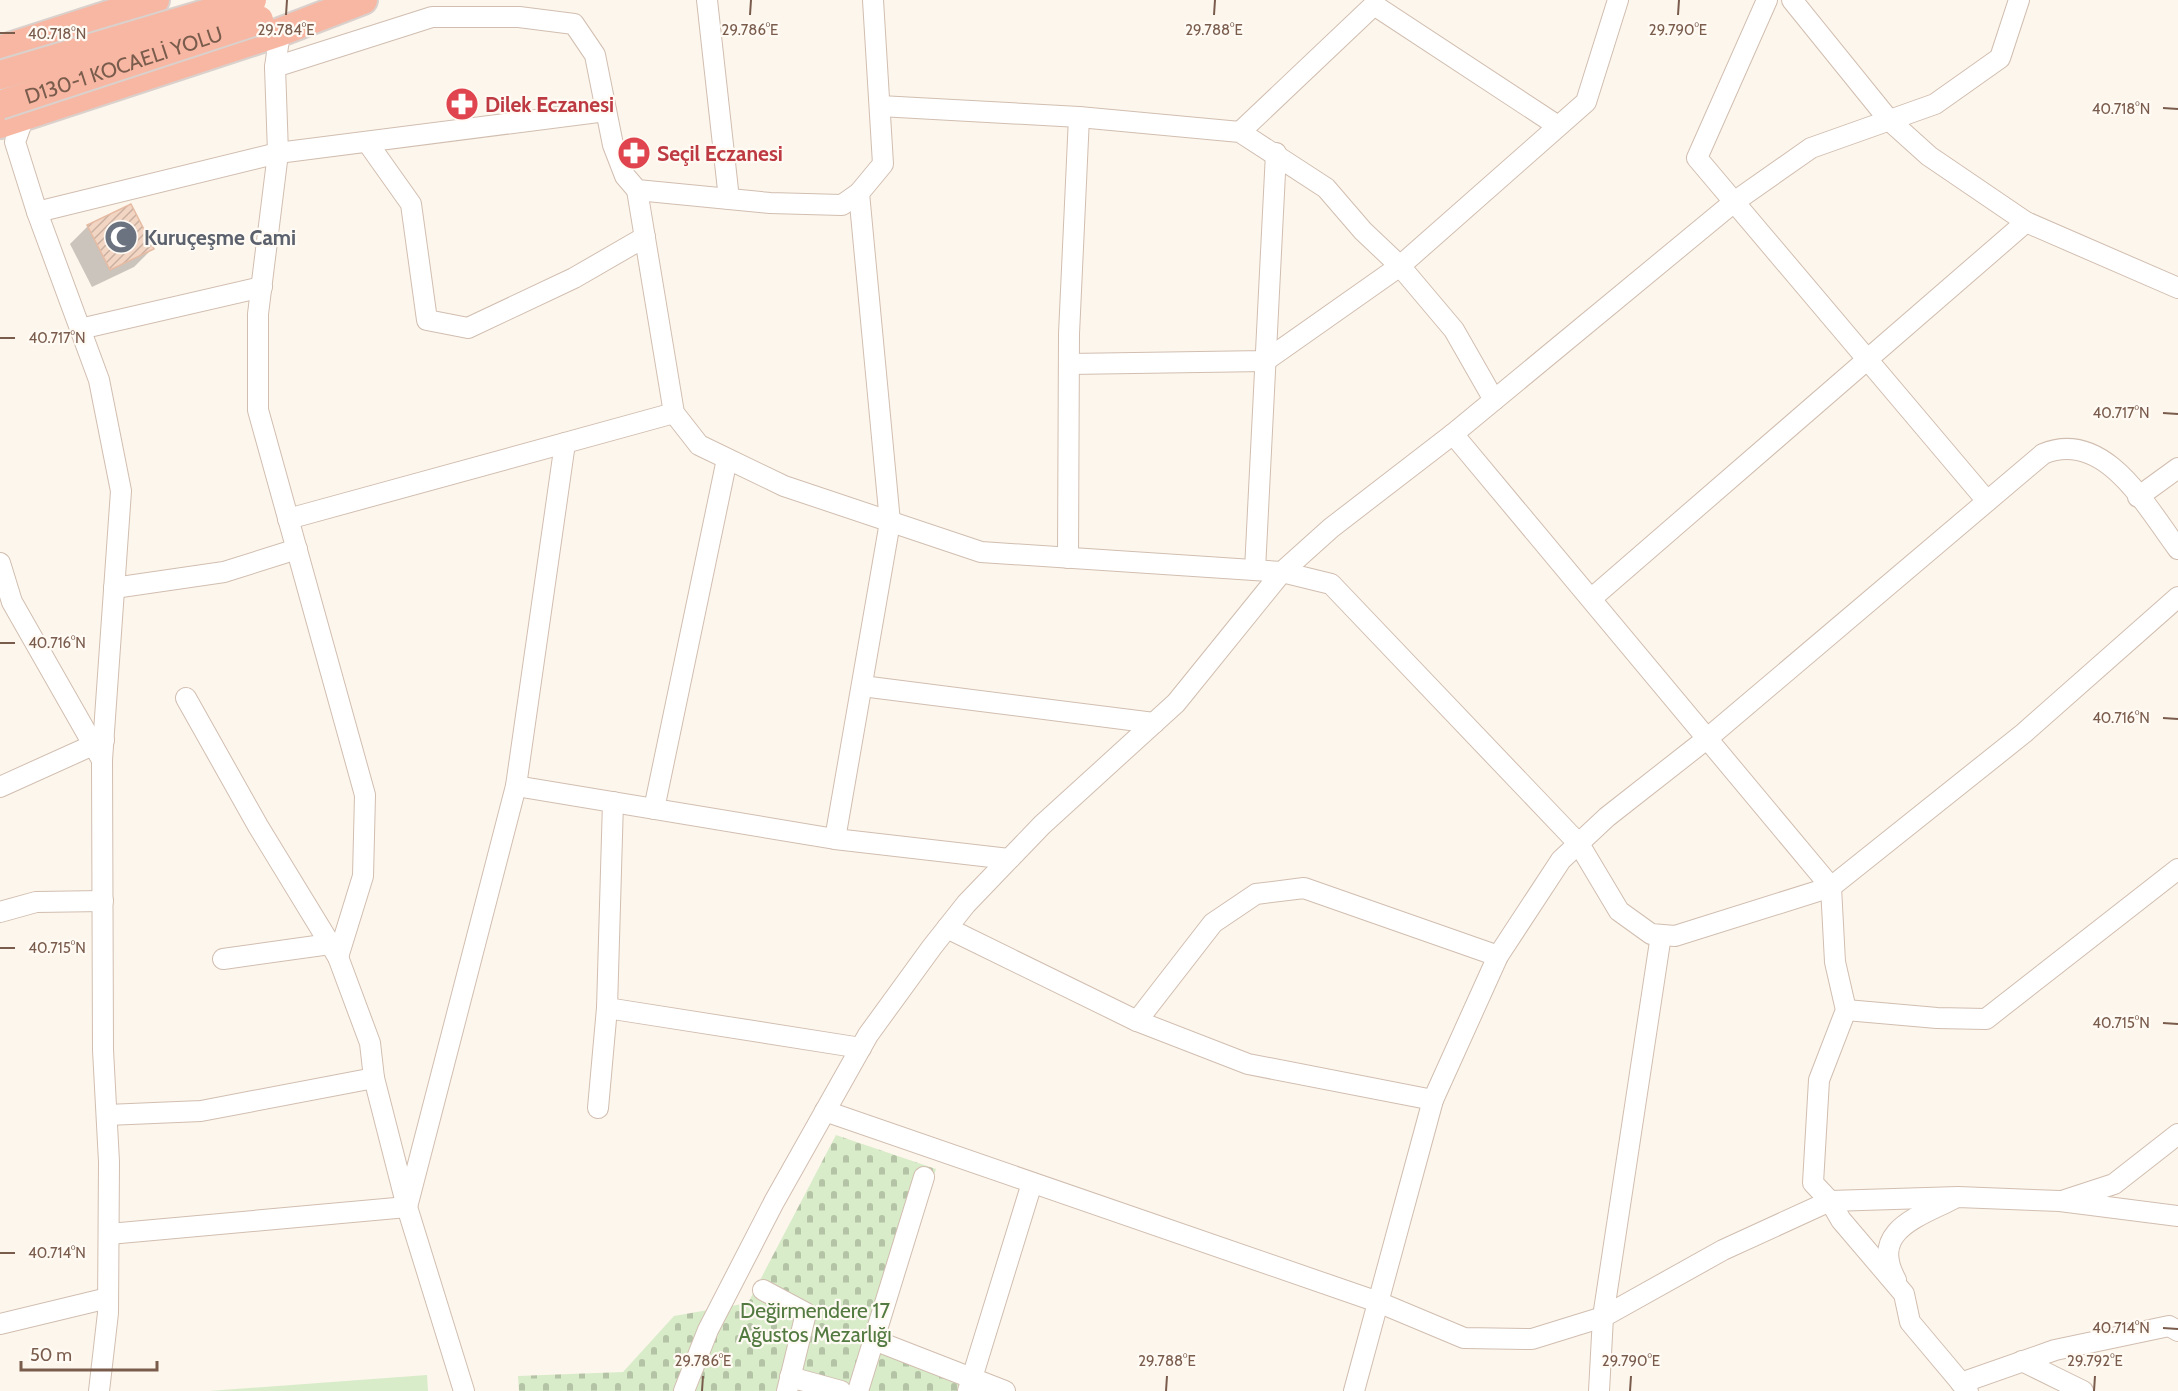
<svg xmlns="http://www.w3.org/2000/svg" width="2178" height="1391" viewBox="0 0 2178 1391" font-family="Cabin,sans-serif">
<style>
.grass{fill:#d8ecc9}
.cemetery{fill:url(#cemetery-stones)}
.shadow{fill:#0003}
.building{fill:url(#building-hatch);stroke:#e6bba3;stroke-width:1.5}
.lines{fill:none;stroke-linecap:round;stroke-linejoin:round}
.minor-casing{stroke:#d1beb0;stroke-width:22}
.highway-casing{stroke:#dad1cd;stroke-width:32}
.minor{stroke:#fff;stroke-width:20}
.highway{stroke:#f7b7a3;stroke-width:28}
.highway-bridge-casing{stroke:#dad1cd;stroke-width:32;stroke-linecap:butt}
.highway-bridge{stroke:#f7b7a3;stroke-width:28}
.ticks{fill:none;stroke:#7a5c4d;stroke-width:2}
.labels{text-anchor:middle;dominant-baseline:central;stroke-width:4.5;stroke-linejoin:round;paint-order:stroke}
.street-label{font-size:21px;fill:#7a5c4d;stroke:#fffaf3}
.health-label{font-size:21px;font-weight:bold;fill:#be3a42;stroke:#fffaf3;text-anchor:start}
.worship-label{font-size:21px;font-weight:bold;fill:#5b616d;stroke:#fffaf3;text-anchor:start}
.park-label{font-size:21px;fill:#537a41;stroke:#fffaf3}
.ticks-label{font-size:15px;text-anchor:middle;fill:#7a5c4d;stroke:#fffaf3;stroke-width:4.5;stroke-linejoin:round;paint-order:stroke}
</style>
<defs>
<pattern id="cemetery-stones" width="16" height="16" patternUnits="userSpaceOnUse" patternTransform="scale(1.5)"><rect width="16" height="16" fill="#d8ecc9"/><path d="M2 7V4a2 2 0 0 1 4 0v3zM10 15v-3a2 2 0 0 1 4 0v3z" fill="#b4c2a5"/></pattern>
<pattern id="building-hatch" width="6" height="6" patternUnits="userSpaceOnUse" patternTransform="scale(1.5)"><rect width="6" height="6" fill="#f3d5c3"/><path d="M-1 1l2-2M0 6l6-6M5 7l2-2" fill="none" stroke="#cab0a1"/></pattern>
</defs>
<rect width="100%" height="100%" fill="#fdf6ec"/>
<path class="grass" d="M 427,1375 L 428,1391 L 209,1391 Z"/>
<path class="cemetery" d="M 836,1135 L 936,1169 L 884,1336 L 972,1372 L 966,1391 L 519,1391 L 518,1376 L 623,1372 L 674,1316 L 748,1303 Z"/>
<path class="shadow" d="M 88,226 L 152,249 L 134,267 L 92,287 L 70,244 Z"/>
<path class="building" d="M 131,204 L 154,249 L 110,270 L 87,225 Z"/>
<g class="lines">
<defs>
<g id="minor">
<path d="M 707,0 L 729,199"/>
<path d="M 1767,0 L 1697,158 L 1987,501"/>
<path d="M 1792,0 L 1889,120 L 1929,156 L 2026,222 L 2178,288"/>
<path d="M 1374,5 L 1558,126"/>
<path d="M 280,32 L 275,67 L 278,153 L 258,314 L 258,410 L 365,795 L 363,876 L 338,957"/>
<path d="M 275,67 L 432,17 L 519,17 L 574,24 L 595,55 L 613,145 L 625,176 L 637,190 L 770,203 L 842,205 L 859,193 L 883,164 L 873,0"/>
<path d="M 880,106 L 1079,117 L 1240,132 L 1326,188 L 1363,231 L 1400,266 L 1454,330 L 1494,400"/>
<path d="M 27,116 L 22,122 L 15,142 L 37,212 L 99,380 L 121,491 L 102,760 L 103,1050 L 109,1162 L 108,1313 L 99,1391"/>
<path d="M 1240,132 L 1374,5 L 1375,0"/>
<path d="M 367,142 L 411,204 L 427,320 L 468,328 L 574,278 L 645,237"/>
<path d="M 637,190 L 674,413 L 699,445 L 784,486 L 981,552 L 1282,572 L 1331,584 L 1579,844 L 1619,911 L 1651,934 L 1675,936 L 1831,887 L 2024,733 L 2178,597"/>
<path d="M 37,212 L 278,153 L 606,111"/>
<path d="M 80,329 L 262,287"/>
<path d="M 1069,364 L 1265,361 L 1400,266 L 1586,102 L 1618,0"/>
<path d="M 1453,434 L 1831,887 L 1835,962 L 1846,1010 L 1819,1080 L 1813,1183 L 1830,1201 L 1841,1220 L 1904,1294 L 1910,1322 L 1968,1391"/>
<path d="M 2138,497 L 2178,468"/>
<path d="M 288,519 L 674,413"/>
<path d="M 1068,558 L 1069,334 L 1079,117"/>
<path d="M 0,563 L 12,602 L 102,760"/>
<path d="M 1255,570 L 1276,153"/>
<path d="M 114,588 L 224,572 L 297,549"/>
<path d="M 1592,598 L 2026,222"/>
<path d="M 862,686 L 1154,723"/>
<path d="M 186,698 L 258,826 L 338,957 L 370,1043 L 374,1078 L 407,1207 L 464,1391"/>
<path d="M 516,786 L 835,839 L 1009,859"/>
<path d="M 0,787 L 104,740"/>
<path d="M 654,809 L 727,459"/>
<path d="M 835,839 L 890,522 L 859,193"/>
<path d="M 0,912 L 36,902 L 103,901"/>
<path d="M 947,928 L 1137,1021 L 1248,1064 L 1433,1100"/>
<path d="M 223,959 L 330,944"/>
<path d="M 607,1008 L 613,802"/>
<path d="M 1846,1010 L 1937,1018 L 1986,1019 L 2178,869"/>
<path d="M 1137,1021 L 1213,923 L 1256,894 L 1304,888 L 1498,956"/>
<path d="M 598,1108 L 607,1008 L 861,1048"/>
<path d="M 825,1111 L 1378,1302 L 1464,1338 L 1532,1339 L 1603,1317 L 1723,1250 L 1830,1201 L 1958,1197 L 2060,1201 L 2178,1216"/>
<path d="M 107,1115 L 201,1111 L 374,1078"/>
<path d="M 2065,1200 L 2114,1184 L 2178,1134"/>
<path d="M 109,1234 L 407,1207 L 516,786 L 565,443"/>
<path d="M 1896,1280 C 1869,1231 1918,1217 1953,1199"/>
<path d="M 763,1290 L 806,1313 L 787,1391"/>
<path d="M 0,1324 L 108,1298"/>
<path d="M 874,1340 L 1005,1391"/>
<path d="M 2022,1361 L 2083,1391"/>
<path d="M 790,1377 L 841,1391"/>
<path d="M 1961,1383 L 2055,1350 L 2169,1326 L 2178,1331"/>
<path d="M 684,1391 L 708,1330 L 774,1202 L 868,1035 L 932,947 L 966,904 L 1042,825 L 1176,703 L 1282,572 L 1331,528 L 1453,434 L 1734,202 L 1811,148 L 1935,104 L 2000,58 L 2019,0"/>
<path d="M 858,1391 L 924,1177"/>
<path d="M 968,1391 L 1032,1183"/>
<path d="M 1354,1391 L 1433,1100 L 1498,956 L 1561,860 L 1607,817 L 1709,737 L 2043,454 C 2105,428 2147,508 2178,549"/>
<path d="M 1599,1391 L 1603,1317 L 1661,935"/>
</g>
<g id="highway">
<path d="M 0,50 L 155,0"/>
<path d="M 0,124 L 280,32 L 363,0"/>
</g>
</defs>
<use href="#minor" class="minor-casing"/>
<use href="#highway" class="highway-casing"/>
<use href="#minor" class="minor"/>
<use href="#highway" class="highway"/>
<defs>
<g id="highway-bridge">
<path d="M 0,75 L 252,0"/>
<path id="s1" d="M 0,105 L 259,20"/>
</g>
</defs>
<use href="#highway-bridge" class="highway-bridge-casing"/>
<use href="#highway-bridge" class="highway-bridge"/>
</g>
<path class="ticks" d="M 286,15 L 287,0M 750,15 L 751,0M 1214,15 L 1215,0M 1678,15 L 1679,0M 0,33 L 15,33M 2163,108 L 2178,109M 0,338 L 15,338M 2163,413 L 2178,414M 0,643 L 15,643M 2163,718 L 2178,719M 0,948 L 15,948M 2163,1023 L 2178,1024M 0,1253 L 15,1253M 2163,1328 L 2178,1329M 702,1391 L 703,1376M 1166,1391 L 1167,1376M 1630,1391 L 1631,1376M 2094,1391 L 2095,1376"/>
<defs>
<symbol id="pharmacy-disc" viewBox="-11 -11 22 22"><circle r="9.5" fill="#e0444e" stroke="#fffaf3"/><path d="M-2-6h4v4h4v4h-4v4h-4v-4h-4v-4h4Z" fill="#fff"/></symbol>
<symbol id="mosque-disc" viewBox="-11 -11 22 22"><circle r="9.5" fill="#6b7280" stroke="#fffaf3"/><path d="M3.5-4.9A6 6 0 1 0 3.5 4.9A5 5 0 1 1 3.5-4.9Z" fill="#fff"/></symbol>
</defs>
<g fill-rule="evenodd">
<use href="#pharmacy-disc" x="443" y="85" width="38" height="38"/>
<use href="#pharmacy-disc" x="615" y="134" width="38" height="38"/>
<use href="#mosque-disc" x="102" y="218" width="38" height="38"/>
</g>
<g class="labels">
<g class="street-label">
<text stroke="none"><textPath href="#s1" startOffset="130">D130-1 KOCAELİ YOLU</textPath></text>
</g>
<g class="health-label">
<text x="485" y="104">Dilek Eczanesi</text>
<text x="657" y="153">Seçil Eczanesi</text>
</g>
<g class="worship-label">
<text x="144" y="237">Kuruçeşme Cami</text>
</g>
<g class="park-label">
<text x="815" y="1310">Değirmendere 17<tspan x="815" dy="24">Ağustos Mezarlığı</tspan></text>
</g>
</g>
<g class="ticks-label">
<text x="286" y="35">29.784°E</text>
<text x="750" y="35">29.786°E</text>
<text x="1214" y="35">29.788°E</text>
<text x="1678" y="35">29.790°E</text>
<text x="57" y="39">40.718°N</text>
<text x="2121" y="114">40.718°N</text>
<text x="57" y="343">40.717°N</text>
<text x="2121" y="418">40.717°N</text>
<text x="57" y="648">40.716°N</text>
<text x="2121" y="723">40.716°N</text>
<text x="57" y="953">40.715°N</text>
<text x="2121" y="1028">40.715°N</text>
<text x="57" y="1258">40.714°N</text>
<text x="2121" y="1333">40.714°N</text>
<text x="703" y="1366">29.786°E</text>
<text x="1167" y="1366">29.788°E</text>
<text x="1631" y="1366">29.790°E</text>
<text x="2095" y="1366">29.792°E</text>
</g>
<path d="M21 1361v9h136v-9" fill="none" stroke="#7a5c4d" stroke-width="3"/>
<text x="30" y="1361" font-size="18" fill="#7a5c4d" stroke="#fffaf3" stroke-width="4.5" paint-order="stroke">50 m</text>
</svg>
